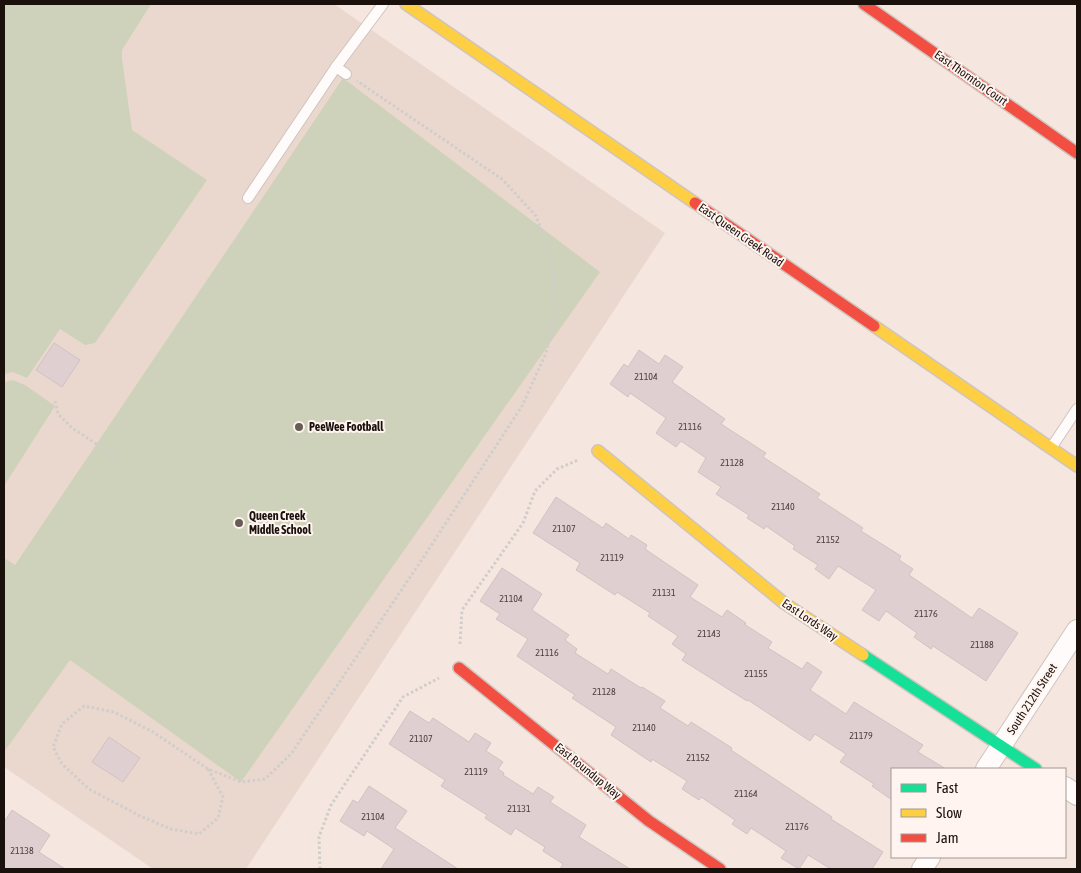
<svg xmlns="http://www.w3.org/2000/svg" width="1081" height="873" viewBox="0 0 1081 873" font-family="'Asap Condensed',sans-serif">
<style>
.education{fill:#ead8ce}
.green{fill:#ced2ba}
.building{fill:#e0cfd1;stroke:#cfc3c2}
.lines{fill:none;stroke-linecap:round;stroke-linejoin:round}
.lane-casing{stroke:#cfc4be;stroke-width:12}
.street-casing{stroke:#cfc4be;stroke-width:22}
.fast-casing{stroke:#cfc4be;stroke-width:14}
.slow-casing{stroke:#cfc4be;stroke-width:14}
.jam-casing{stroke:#cfc4be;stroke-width:14}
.path{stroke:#d1cdcb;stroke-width:3;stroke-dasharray:2.5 2.5;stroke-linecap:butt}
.lane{stroke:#fefbfa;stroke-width:10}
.street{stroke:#fefbfa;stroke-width:20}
.fast{stroke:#16e098;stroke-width:11}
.slow{stroke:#ffcf43;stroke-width:11}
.jam{stroke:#f24e42;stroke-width:11}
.poi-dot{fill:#675c56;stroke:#fff4ef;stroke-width:2}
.labels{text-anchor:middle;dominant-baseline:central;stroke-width:4;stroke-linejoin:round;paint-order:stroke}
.number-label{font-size:10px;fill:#4c423e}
.street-label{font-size:12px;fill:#1a110c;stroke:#fff4ef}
.poi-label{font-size:12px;font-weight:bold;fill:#1a110c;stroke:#fff4ef;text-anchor:start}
</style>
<rect width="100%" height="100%" fill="#f5e6df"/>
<path class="education" d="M 4,4 L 334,4 L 665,233 L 246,869 L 153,869 L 4,767 Z"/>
<g class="green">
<path d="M 4,4 L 151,4 L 122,50 L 122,59 L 132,130 L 207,180 L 95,343 L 85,345 L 60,329 L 27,378 L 13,372 L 4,374 Z"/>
<path d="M 343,78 L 600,272 L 241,782 L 70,660 L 4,752 L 4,558 L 15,565 Z"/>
<path d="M 13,380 L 25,385 L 55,406 L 4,486 L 4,382 Z"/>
</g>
<g class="building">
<path d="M 54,343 L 80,360 L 62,387 L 36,370 Z"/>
<path d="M 639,350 L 659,364 L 665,355 L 683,367 L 672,382 L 725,419 L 721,424 L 766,453 L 763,457 L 820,494 L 817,498 L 863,528 L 861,531 L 901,556 L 899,560 L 913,569 L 909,575 L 972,618 L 979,608 L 1018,633 L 986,681 L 933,646 L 931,649 L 914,637 L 917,633 L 886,611 L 879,621 L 862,610 L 876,590 L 838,566 L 829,579 L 815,569 L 818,565 L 793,549 L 795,546 L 766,526 L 764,529 L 747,518 L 749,515 L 716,494 L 721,487 L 698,472 L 706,458 L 681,441 L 676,447 L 656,433 L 666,418 L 630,393 L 628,397 L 610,384 L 624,364 L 628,367 Z"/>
<path d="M 556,497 L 603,528 L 606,523 L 629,539 L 631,535 L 647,545 L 645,549 L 698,585 L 690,597 L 722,617 L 727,610 L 746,623 L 744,624 L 772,642 L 768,648 L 802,669 L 807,662 L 822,672 L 810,690 L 846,714 L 854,702 L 923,745 L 918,752 L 946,769 L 892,769 L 892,800 L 872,786 L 874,784 L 840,762 L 846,754 L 815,734 L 810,741 L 748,700 L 747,701 L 682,660 L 686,654 L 672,644 L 678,636 L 648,616 L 650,613 L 617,592 L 615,595 L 576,570 L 580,563 L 533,533 Z"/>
<path d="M 502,568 L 542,594 L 532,610 L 569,635 L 565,640 L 577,649 L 575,653 L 608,674 L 611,669 L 641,688 L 642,687 L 665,701 L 660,708 L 688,726 L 691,722 L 732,748 L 731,750 L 832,817 L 831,819 L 883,852 L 872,869 L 831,869 L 808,855 L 799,869 L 781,858 L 786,851 L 751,828 L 747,834 L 732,824 L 735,820 L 701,797 L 699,800 L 682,789 L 687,781 L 652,759 L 651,762 L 611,735 L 616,727 L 572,698 L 575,695 L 517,656 L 528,639 L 496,619 L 500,614 L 480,601 Z"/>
<path d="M 410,711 L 429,723 L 433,718 L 469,742 L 475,733 L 491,743 L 486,751 L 503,762 L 498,769 L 504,773 L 503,775 L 533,794 L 538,787 L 554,797 L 550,802 L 586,825 L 579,837 L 630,869 L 560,869 L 563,864 L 543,851 L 545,847 L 515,828 L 511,835 L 485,818 L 487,815 L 441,786 L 445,780 L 389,744 Z"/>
<path d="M 109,737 L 140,758 L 123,782 L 92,762 Z"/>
<path d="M 369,786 L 407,811 L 395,828 L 458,869 L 381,869 L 394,849 L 367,831 L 364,836 L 340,821 L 353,800 L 358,803 Z"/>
<path d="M 12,810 L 50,835 L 39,852 L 65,869 L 4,869 L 4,822 Z"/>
</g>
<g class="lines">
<defs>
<g id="lane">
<path d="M 336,67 L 346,74"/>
<path d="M 248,198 L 336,67 L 383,4"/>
<path d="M 1051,448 L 1077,409"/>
</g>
<g id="street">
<path d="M 986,769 L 1077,630"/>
<path d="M 1065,787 L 1077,795"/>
<path d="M 922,869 L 930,857"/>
</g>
<path id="fast" d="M 863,655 L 1036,769"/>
<g id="slow">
<path d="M 406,4 L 695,203"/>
<path d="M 874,326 L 1077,466"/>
<path d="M 598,451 L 784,603 L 863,655"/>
</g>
<g id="jam">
<path d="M 864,4 L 1077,153"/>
<path d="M 695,203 L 874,326"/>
<path d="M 459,668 L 649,821 L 720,869"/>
</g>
</defs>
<use href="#lane" class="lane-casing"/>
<use href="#street" class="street-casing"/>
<use href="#fast" class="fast-casing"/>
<use href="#slow" class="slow-casing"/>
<use href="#jam" class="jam-casing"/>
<g class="path">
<path d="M 55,401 L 58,414 L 72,428 L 121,460"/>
<path d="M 460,644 L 462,610 L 523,523 L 535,491 L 557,469 L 578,460"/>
<path d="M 208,769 L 223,797 L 218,818 L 199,834 L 171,829 L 140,816 L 89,789 L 62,764 L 53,747 L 62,724 L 84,706 L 114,712 L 153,732 L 208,769 L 241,782 L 265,779 L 291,754 L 423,558 L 522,406 L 546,353 L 555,314 L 552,258 L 536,216 L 502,179 L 357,81"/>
<path d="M 320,869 L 319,837 L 331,805 L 403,697 L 439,678"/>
</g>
<use href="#lane" class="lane"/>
<use href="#street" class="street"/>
<use href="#fast" class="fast"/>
<use href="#slow" class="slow"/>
<use href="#jam" class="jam"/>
</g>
<g class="poi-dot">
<circle cx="299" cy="427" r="5"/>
<circle cx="239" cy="523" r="5"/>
</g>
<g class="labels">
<g class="number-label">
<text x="646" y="376">21104</text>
<text x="690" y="426">21116</text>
<text x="732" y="462">21128</text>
<text x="783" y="506">21140</text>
<text x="564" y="528">21107</text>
<text x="828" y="539">21152</text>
<text x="612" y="557">21119</text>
<text x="664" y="592">21131</text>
<text x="511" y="598">21104</text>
<text x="926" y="613">21176</text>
<text x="709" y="633">21143</text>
<text x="982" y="644">21188</text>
<text x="547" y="652">21116</text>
<text x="756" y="673">21155</text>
<text x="604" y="691">21128</text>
<text x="644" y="727">21140</text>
<text x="861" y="735">21179</text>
<text x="421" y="738">21107</text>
<text x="698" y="757">21152</text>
<text x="476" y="771">21119</text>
<text x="746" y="793">21164</text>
<text x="519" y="808">21131</text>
<text x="373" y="816">21104</text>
<text x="797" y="826">21176</text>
<text x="22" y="850">21138</text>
</g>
<g class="street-label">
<text transform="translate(971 78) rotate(35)">East Thornton Court</text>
<text transform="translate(741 235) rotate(35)">East Queen Creek Road</text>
<text transform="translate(810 620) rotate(34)">East Lords Way</text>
<text transform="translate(1032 699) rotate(-57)">South 212th Street</text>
<text transform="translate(588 771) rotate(39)">East Roundup Way</text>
</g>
<g class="poi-label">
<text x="309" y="427">PeeWee Football</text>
<text x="249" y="516">Queen Creek<tspan x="249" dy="14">Middle School</tspan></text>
</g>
</g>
<rect width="1081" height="873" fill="none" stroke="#1a110c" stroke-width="10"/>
<rect x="891" y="768" width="175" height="90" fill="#fff4ef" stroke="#a39994"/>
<rect x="901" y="784" width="25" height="8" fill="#16e098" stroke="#a39994"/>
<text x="936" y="793" font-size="15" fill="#1a110c">Fast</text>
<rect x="901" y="809" width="25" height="8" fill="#ffcf43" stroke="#a39994"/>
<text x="936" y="818" font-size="15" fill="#1a110c">Slow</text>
<rect x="901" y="834" width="25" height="8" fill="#f24e42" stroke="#a39994"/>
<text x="936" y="843" font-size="15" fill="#1a110c">Jam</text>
</svg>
